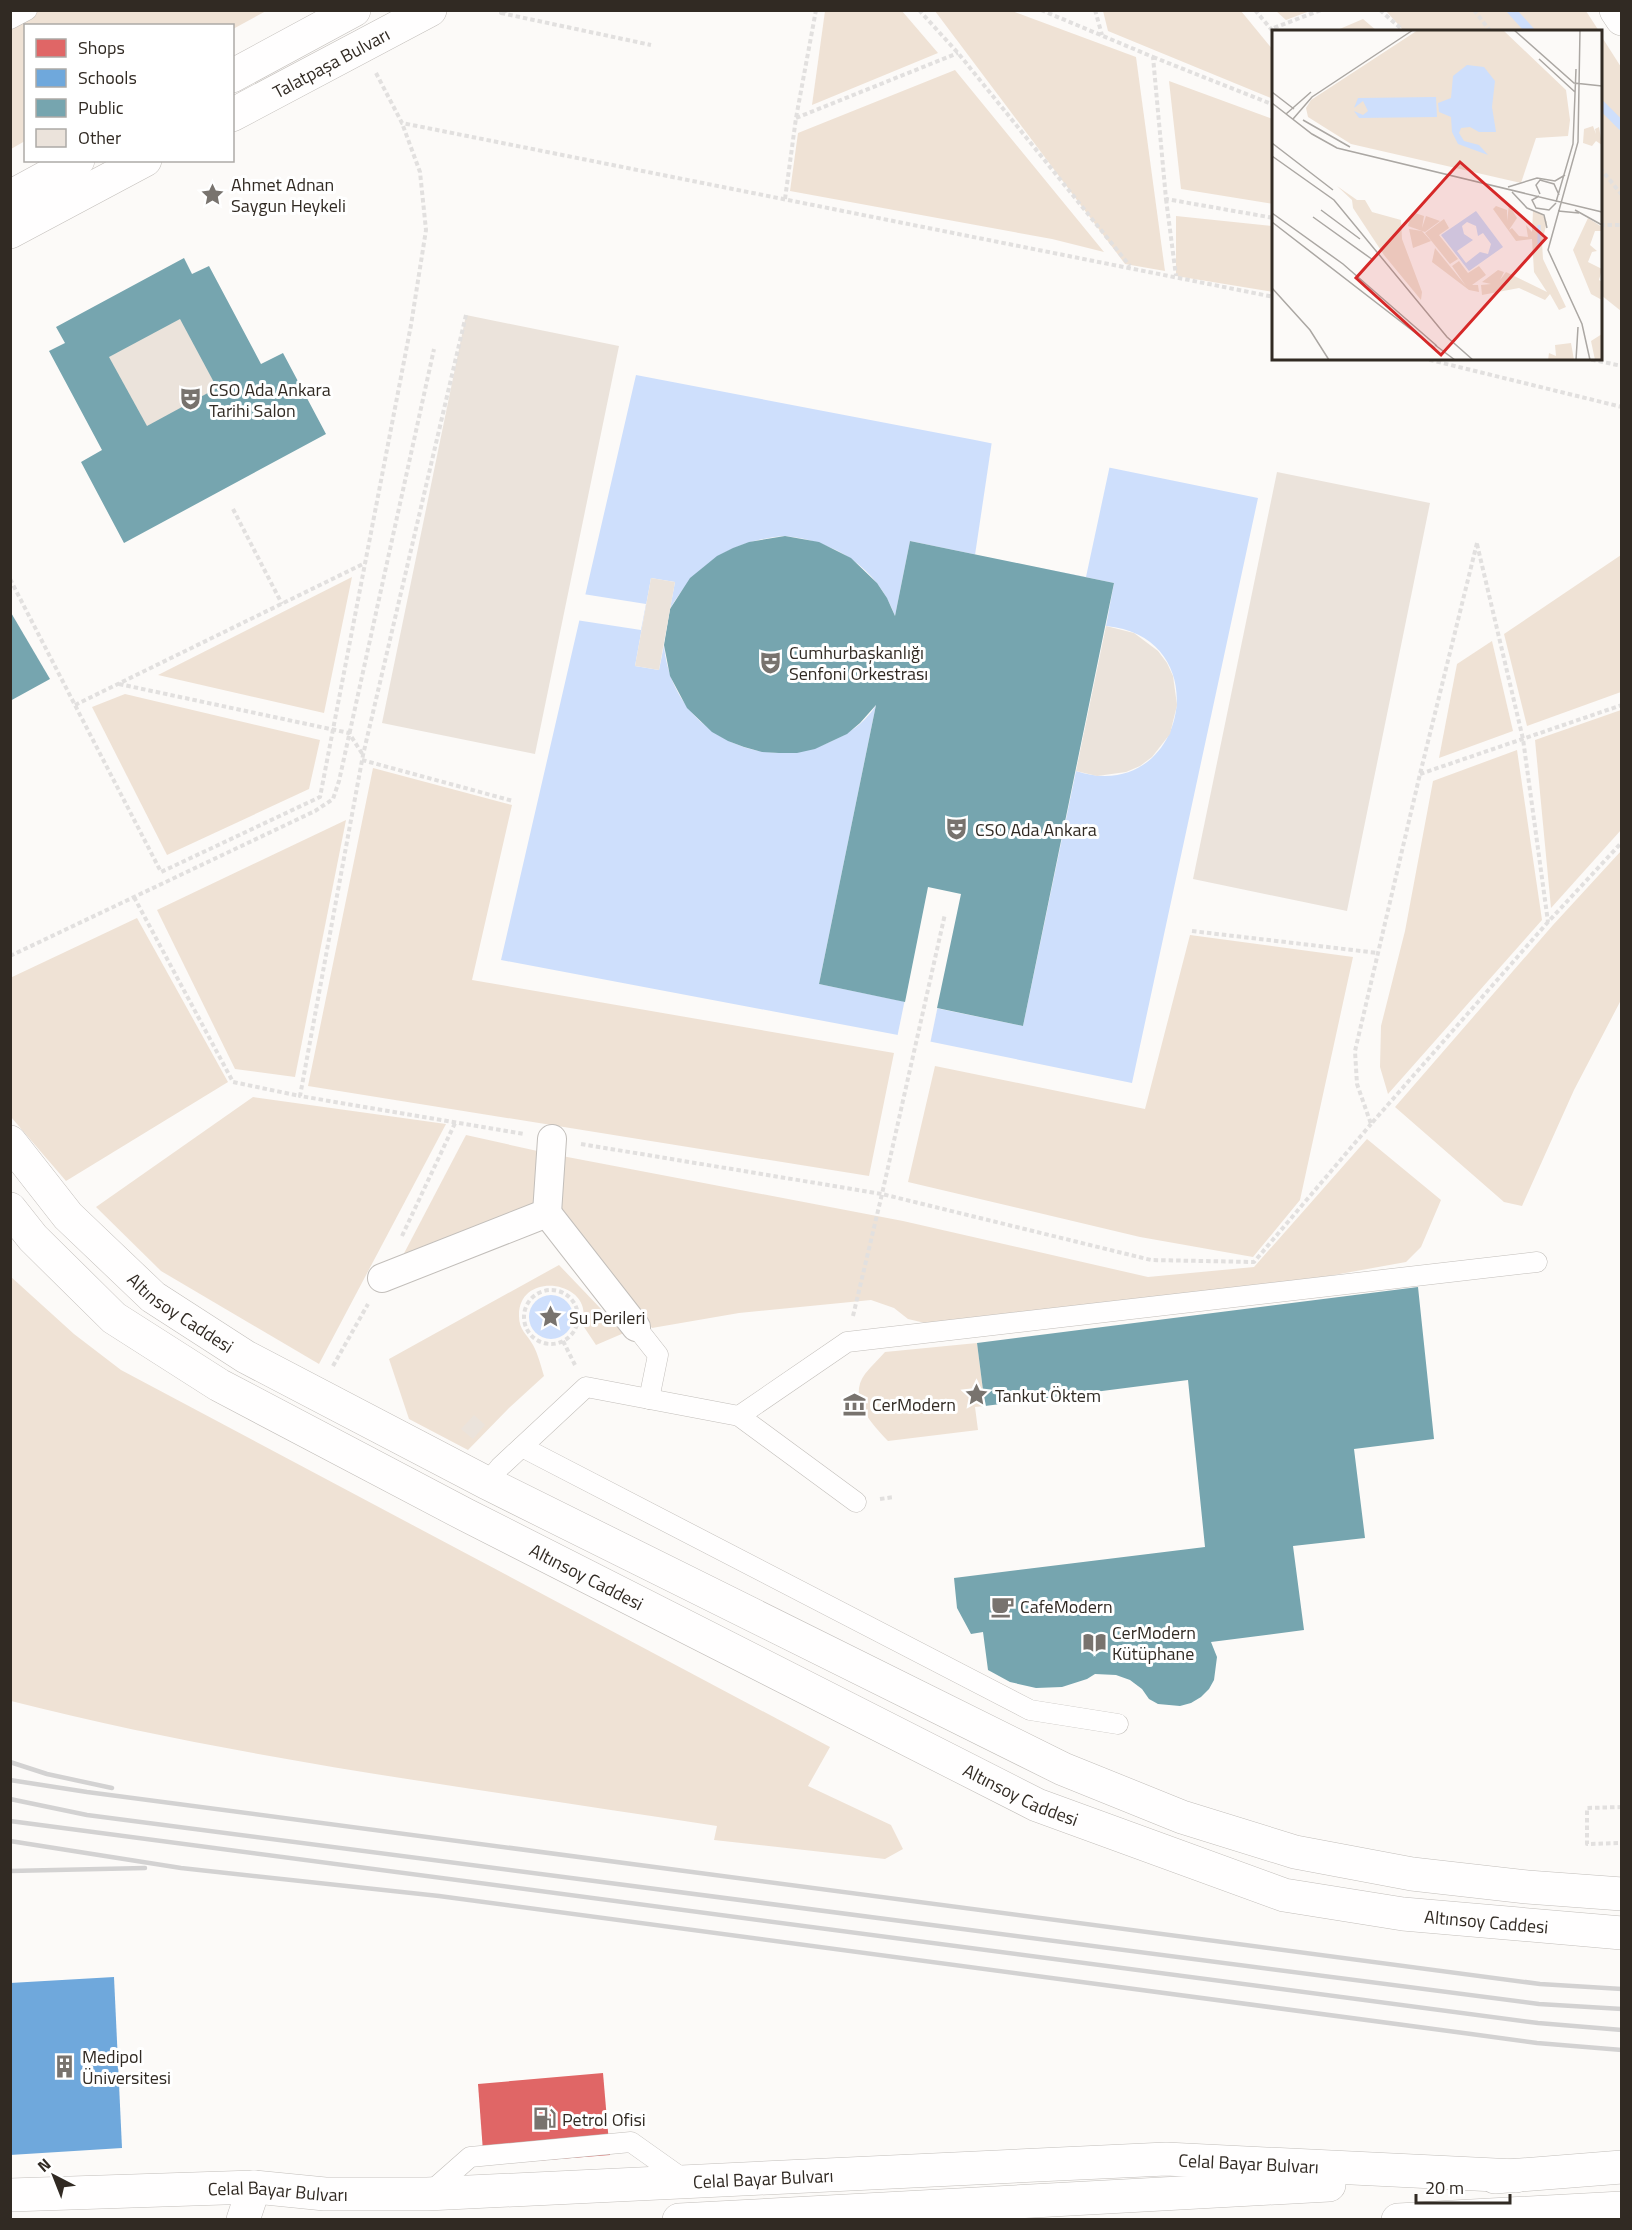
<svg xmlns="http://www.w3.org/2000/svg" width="1632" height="2230" viewBox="0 0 1632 2230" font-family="'Titillium Web',sans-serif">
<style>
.green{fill:#efe2d5}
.water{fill:#cedffc;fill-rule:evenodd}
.pier{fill:#fcfaf8}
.shops{fill:#e06666}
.schools{fill:#6fa8dc}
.public{fill:#76a5af}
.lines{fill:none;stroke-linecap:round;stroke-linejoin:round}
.stream{stroke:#cedffc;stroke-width:9}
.building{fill:#ebe3db}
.service-casing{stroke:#c2beba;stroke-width:21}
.pedestrian-casing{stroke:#c2beba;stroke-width:30}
.tertiary-casing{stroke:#c2beba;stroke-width:34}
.primary-casing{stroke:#c2beba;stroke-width:34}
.path{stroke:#e2e0df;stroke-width:4;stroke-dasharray:4.5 3;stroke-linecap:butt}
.service{stroke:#fffefe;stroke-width:20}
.pedestrian{stroke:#fffefe;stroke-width:28}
.tertiary{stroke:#fffefe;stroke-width:33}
.primary{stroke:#fffefe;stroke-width:33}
.rail{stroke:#d3d2d2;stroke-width:4.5}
.labels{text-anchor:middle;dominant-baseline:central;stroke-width:6;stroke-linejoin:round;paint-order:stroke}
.street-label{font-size:18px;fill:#312a23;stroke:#fff}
.poi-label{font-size:18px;fill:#312a23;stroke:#fff;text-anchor:start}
.inset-river{fill:none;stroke:#cedffc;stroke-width:3}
.inset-road{fill:none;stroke:#aba7a3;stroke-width:1.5}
.view{fill:#d62828;fill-opacity:0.15;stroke:#d62828;stroke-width:3}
.inset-edge{fill:none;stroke:#312a23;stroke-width:3}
</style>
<rect width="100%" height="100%" fill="#fcfaf8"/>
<g class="green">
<path d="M 10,11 L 266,11 L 233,29 L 232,26 L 26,26 L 25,141 L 11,149 Z"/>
<path d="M 825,11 L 902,11 L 938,53 L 812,105 Z"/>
<path d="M 935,11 L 1012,11 L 1136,57 L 1165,271 L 1125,264 Z"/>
<path d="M 1103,11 L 1241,11 L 1273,50 L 1273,99 L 1108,31 Z"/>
<path d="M 1276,11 L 1310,11 L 1286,20 Z"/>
<path d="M 1386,11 L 1586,11 L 1599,31 L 1404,31 Z"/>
<path d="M 1363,19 L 1377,31 L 1335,31 Z"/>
<path d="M 1600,34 L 1621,67 L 1621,311 L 1601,295 Z"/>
<path d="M 955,70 L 1104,252 L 1052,239 L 790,191 L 798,133 Z"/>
<path d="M 1169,81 L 1273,119 L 1273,204 L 1181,189 Z"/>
<path d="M 1176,216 L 1273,226 L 1273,292 L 1176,276 Z"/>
<path d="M 1621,555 L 1621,692 L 1527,726 L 1504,634 Z"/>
<path d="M 352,577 L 324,713 L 158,675 Z"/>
<path d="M 1492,641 L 1513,731 L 1439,758 L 1457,664 Z"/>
<path d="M 125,694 L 320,740 L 309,789 L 167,855 L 92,707 Z"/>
<path d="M 1621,710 L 1621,830 L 1551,908 L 1535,740 Z"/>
<path d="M 1517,750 L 1542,920 L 1388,1094 L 1380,1067 L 1381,1026 L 1405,931 L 1433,781 Z"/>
<path d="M 373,768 L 512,805 L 472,980 L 894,1053 L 869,1176 L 308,1086 Z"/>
<path d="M 346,820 L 295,1077 L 235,1069 L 157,910 Z"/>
<path d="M 1621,851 L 1621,1000 L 1574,1090 L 1522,1206 L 1504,1202 L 1395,1107 L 1553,925 Z"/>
<path d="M 137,918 L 228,1082 L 66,1181 L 11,1117 L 10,978 Z"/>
<path d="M 1190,935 L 1353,957 L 1300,1200 L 1253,1257 L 1140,1237 L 908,1182 L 935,1066 L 1145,1109 Z"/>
<path d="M 253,1097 L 446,1124 L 319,1364 L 161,1271 L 96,1207 Z"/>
<path d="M 466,1135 L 542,1152 L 536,1206 L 400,1261 Z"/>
<path d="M 1367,1139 L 1441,1200 L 1421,1247 L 1406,1262 L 1323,1277 L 925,1323 L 908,1319 L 894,1308 L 871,1300 L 739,1313 L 652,1328 L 556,1214 L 562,1156 L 903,1221 L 1148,1277 L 1254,1267 Z"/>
<path d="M 559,1265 L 624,1333 L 596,1345 L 582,1324 C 596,1281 518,1269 519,1316 C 519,1330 527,1334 533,1345 C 538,1354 541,1366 544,1376 L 509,1408 L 468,1450 L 409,1419 L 389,1359 Z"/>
<path d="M 10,1276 L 74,1334 L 121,1370 L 830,1747 L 808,1786 L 891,1825 L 903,1849 L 885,1859 L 714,1840 L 717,1826 C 481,1789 242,1760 11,1701 Z"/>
<path d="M 977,1343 L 985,1406 L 975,1407 L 978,1430 L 888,1441 C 872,1424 847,1398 865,1374 C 871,1366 879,1359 885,1352 Z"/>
</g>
<g class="water">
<path d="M 636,375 L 975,440 L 1258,498 L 1132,1083 L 898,1035 L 501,960 ZM 785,536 C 835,541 877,567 895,616 L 910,541 L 1114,583 L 1106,626 C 1221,637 1185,807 1076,771 L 1023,1026 L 819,984 L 876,705 C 868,719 853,731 838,738 C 763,779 671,731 664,645 L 659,670 L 635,666 L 651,578 L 675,582 L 670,609 C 696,564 732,540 785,536 Z"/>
<circle cx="551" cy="1317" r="22"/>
</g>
<g class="pier">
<path d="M 992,441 L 1110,465 L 1086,577 L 975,555 Z"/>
<path d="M 583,594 L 646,604 L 641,630 L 576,620 Z"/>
<path d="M 905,999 L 938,1005 L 930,1044 L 897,1038 Z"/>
</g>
<path class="shops" d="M 603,2073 L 610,2155 L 484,2165 L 478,2084 Z"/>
<path class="schools" d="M 114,1977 L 122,2148 L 10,2155 L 10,1983 Z"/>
<g class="public">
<path d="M 184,258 L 192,274 L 209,266 L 261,364 L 283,353 L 326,434 L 124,543 L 81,462 L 102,450 L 49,351 L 65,343 L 56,327 Z"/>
<path d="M 785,536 L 819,542 L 851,558 L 877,583 L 887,598 L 895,616 L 910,541 L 1114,583 L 1023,1026 L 937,1008 L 961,894 L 928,887 L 905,1002 L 819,984 L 876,705 L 860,723 L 847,734 L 815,749 L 797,753 L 779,753 L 762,752 L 744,747 L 728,741 L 712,732 L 687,708 L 670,676 L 664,645 L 670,609 L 690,578 L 717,556 L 733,548 L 749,542 Z"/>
<path d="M 10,611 L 50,679 L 10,701 Z"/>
<path d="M 1418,1287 L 1434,1439 L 1354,1449 L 1365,1538 L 1293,1546 L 1304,1630 L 1211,1642 L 1217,1657 L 1214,1680 L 1209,1689 L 1201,1697 L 1191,1703 L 1180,1706 L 1158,1704 L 1149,1699 L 1142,1689 L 1130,1680 L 1116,1675 L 1095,1674 L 1087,1679 L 1062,1687 L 1036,1688 L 1010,1682 L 988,1670 L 983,1632 L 971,1634 L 957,1608 L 954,1578 L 1205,1547 L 1188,1380 L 985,1406 L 977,1343 Z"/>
</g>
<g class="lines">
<g class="stream">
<path d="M 1511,10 L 1531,32"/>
<path d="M 1600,104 L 1622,126"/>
</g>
</g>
<g class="building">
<path d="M 466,315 L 619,346 L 535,754 L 382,723 Z"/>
<path d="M 180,319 L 217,388 L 147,426 L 109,357 Z"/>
<path d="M 1277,472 L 1430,503 L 1347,911 L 1193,879 Z"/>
<path d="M 651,578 L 675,582 L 659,670 L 635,666 Z"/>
<path d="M 1106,626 L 1134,633 L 1158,651 L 1167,663 L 1173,676 L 1177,705 L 1170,734 L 1152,757 L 1140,766 L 1126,772 L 1097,776 L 1076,771 Z"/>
<path d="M 474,1415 L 485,1425 L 473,1439 L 461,1429 Z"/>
</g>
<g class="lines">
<defs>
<g id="service">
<path d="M 10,19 L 27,10"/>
<path d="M 636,1327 L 658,1355 L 649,1399"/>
<path d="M 739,1416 L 847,1342 L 1537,1262"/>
<path d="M 522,1447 L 1030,1710 L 1118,1724"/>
<path d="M 487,1483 L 500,1467 L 586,1387 L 739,1416 L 856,1502"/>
<path d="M 428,2194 L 470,2157 L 631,2142 L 686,2181"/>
</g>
<g id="pedestrian">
<path d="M 547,1213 L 636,1327"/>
<path d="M 382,1278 L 547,1213 L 552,1139"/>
</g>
<g id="tertiary">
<path id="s1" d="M 10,1142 L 68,1216 L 153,1297 L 246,1357 L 487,1483 L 1063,1769 L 1182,1817 L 1295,1852 L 1412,1874 L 1527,1887 L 1622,1894"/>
<path id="s2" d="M 10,1209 L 33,1238 L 114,1318 L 219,1385 L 466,1515 L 1037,1805 L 1284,1895 L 1403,1914 L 1622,1933"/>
</g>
<g id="primary">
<path d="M 1616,10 L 1622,19"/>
<path d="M 232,76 L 354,10"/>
<path id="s3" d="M 232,115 L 430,10"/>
<path d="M 10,197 L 78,160"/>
<path d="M 10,232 L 145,160"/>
<path d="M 1495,2177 L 1622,2167"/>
<path id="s4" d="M 10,2195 L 254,2187 L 325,2194 L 427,2194 L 1166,2159 L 1516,2176"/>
<path d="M 243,2220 L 254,2187"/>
<path d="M 679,2220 L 1329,2185"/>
<path d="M 1398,2220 L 1622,2208"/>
</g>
</defs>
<use href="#service" class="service-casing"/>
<use href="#pedestrian" class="pedestrian-casing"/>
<use href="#tertiary" class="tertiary-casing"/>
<use href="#primary" class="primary-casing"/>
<g class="path">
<path d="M 508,10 L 501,13 L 651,45"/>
<path d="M 919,10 L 958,53 L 1130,266"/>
<path d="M 1041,10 L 1153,57 L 1166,199 L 1274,218"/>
<path d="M 1095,10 L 1102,35"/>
<path d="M 1255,10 L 1271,29"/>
<path d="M 1380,10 L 1405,32"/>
<path d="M 1474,10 L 1491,32"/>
<path d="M 1274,32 L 1271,29 L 1321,10"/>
<path d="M 1153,57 L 1274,105"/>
<path d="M 376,73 L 402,123 L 1274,297"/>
<path d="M 796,118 L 958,53"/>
<path d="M 1600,168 L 1622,195"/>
<path d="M 785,199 L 796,118 L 816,10"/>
<path d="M 1166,199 L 1176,276"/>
<path d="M 1600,225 L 1622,225"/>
<path d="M 466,315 L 363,755 L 300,1096 L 524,1134"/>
<path d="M 1422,358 L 1622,407"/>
<path d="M 1584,358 L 1622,366"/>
<path d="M 233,509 L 282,604"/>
<path d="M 1477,543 L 1420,774 L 1355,1051 L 1357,1084 L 1371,1124 L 1548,922 L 1622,842"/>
<path d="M 1477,544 L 1523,739 L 1548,922"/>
<path d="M 10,579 L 161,872 L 320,797 L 411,325 L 426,230 L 420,172 L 402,123"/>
<path d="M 119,684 L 349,733 L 363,755"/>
<path d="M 75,705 L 365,563"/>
<path d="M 362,760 L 513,801"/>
<path d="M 1420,774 L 1622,705"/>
<path d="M 134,897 L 233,1082 L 300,1096"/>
<path d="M 1192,931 L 1378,953"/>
<path d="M 10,956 L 315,811 L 333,799 L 339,781 L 434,349"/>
<path d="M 581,1144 L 882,1194 L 945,914"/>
<path d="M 402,1236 L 456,1121"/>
<circle cx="551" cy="1317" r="27"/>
<path d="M 853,1316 L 882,1194 L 1151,1260 L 1254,1262 L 1371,1124"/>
<path d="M 563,1341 L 575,1365"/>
<path d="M 333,1366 L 368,1304"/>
<path d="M 880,1499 L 894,1497"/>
<path d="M 1622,1807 L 1587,1808 L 1587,1844 L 1622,1843"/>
</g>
<use href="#service" class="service"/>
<use href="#pedestrian" class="pedestrian"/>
<use href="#tertiary" class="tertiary"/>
<use href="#primary" class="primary"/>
<g class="rail">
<path d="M 10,1762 L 47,1774 L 112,1788"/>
<path d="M 10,1780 L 87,1792 L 1540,1984 L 1622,1989"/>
<path d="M 10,1799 L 87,1815 L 1539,2004 L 1622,2009"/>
<path d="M 10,1821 L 1538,2023 L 1622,2030"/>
<path d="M 10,1841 L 181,1868 L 439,1896 L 1471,2034 L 1537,2043 L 1622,2050"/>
<path d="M 10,1871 L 145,1868"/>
</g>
</g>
<defs>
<symbol id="sight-bare" viewBox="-9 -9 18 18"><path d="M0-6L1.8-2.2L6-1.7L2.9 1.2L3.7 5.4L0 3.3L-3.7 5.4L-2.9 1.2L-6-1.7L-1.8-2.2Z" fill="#78736e" stroke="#fff" stroke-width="2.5" paint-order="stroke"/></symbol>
<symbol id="theatre-bare" viewBox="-9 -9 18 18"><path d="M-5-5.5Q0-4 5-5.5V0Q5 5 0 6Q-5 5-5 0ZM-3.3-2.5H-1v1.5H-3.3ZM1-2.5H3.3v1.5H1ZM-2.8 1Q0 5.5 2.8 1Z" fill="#78736e" stroke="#fff" stroke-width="2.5" paint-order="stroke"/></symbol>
<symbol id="museum-bare" viewBox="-9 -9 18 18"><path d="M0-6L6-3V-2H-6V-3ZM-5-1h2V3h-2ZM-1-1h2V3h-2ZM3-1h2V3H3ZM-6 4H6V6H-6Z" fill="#78736e" stroke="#fff" stroke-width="2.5" paint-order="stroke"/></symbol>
<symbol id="cafe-bare" viewBox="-9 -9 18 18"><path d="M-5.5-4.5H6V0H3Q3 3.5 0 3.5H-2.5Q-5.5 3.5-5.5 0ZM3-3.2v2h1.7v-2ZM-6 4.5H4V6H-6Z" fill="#78736e" stroke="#fff" stroke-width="2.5" paint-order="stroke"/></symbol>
<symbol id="library-bare" viewBox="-9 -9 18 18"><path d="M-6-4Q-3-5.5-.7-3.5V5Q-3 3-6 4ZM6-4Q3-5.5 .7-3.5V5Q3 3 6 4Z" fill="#78736e" stroke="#fff" stroke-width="2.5" paint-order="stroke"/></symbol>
<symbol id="building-bare" viewBox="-9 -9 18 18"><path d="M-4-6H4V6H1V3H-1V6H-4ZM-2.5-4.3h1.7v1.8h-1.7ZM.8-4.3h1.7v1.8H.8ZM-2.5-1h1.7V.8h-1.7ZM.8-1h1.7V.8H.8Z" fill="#78736e" stroke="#fff" stroke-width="2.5" paint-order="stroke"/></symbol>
<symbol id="fuel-bare" viewBox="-9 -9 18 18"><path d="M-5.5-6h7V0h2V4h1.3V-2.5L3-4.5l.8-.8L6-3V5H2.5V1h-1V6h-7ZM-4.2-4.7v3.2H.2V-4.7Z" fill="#78736e" stroke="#fff" stroke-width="2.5" paint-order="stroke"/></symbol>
</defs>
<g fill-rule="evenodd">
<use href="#sight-bare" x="196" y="178" width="33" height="33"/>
<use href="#theatre-bare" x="174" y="382" width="33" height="33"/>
<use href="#theatre-bare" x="754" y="646" width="33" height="33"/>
<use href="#theatre-bare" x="940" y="812" width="33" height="33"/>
<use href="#sight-bare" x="534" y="1300" width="33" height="33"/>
<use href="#sight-bare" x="960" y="1378" width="33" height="33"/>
<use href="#museum-bare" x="838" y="1388" width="33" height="33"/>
<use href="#cafe-bare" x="986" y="1590" width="33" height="33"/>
<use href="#library-bare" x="1078" y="1626" width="33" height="33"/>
<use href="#building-bare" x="48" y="2050" width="33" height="33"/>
<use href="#fuel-bare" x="528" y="2102" width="33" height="33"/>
</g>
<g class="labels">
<g class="street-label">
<text stroke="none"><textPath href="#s3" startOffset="112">Talatpaşa Bulvarı</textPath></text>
<text stroke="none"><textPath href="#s1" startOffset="243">Altınsoy Caddesi</textPath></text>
<text stroke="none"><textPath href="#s2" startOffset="690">Altınsoy Caddesi</textPath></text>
<text stroke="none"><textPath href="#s2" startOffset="1176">Altınsoy Caddesi</textPath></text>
<text stroke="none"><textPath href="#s2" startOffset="1662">Altınsoy Caddesi</textPath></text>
<text stroke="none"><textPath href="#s4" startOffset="1240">Celal Bayar Bulvarı</textPath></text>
<text stroke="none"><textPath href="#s4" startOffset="754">Celal Bayar Bulvarı</textPath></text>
<text stroke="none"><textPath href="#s4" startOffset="268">Celal Bayar Bulvarı</textPath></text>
</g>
<g class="poi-label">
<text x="231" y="184">Ahmet Adnan<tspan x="231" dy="21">Saygun Heykeli</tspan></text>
<text x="209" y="389">CSO Ada Ankara<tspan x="209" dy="21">Tarihi Salon</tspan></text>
<text x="789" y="652">Cumhurbaşkanlığı<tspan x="789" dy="21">Senfoni Orkestrası</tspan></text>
<text x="975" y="829">CSO Ada Ankara</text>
<text x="569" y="1317">Su Perileri</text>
<text x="995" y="1395">Tankut Öktem</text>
<text x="872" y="1404">CerModern</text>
<text x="1020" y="1606">CafeModern</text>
<text x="1112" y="1632">CerModern<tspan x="1112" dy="21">Kütüphane</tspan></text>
<text x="82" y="2056">Medipol<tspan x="82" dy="21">Üniversitesi</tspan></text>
<text x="562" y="2119">Petrol Ofisi</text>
</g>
</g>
<g transform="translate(1272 30)">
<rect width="330" height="330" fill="#fcfaf8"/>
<path d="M 146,0 L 231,0 L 294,60 L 298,90 L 296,106 L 264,108 L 249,153 L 79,114 L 36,87 L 34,78 L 39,70 ZM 321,96 L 324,104 L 323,99 L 327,97 L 330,115 L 324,111 L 320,116 L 311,113 L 312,99 ZM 65,156 L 85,170 L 93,170 L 100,182 L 129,190 L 130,209 L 150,262 L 149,270 L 112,225 L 81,178 L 80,170 ZM 237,175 L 245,188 L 237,200 L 240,198 L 247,206 L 256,207 L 254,195 L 260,202 L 261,181 L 270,184 L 275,192 L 270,212 L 271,229 L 294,277 L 287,280 L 278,264 L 273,270 L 247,258 L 210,265 L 209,255 L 219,254 L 210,252 L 226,240 L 232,242 L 228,250 L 234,242 L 275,262 L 262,242 L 260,209 L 244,211 L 221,179 L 224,176 L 235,180 L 235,191 ZM 143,183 L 152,186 L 150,198 L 154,186 L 168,191 L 153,202 L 136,196 L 138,186 ZM 316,188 L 330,197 L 330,201 L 323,201 L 318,215 L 325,221 L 320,222 L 316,232 L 330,239 L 327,250 L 330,252 L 330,270 L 319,264 L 301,220 ZM 172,189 L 177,198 L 167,205 L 186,229 L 178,234 L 153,203 ZM 137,199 L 150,201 L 159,211 L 141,218 ZM 163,218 L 194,256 L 180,236 L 187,231 L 196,243 L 207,236 L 214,245 L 200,255 L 206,255 L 207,262 L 197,260 L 160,232 ZM 330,304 L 330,330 L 323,330 L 319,311 ZM 299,313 L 302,330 L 276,330 L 277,323 L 284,326 L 283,315 Z" fill="#efe2d5"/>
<path d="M 195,35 L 212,37 L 223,51 L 220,77 L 224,102 L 207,102 L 198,97 L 189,98 L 187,103 L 192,111 L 207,115 L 216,125 L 186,114 L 180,102 L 179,87 L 167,82 L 166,73 L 179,68 L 181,46 ZM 164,67 L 165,87 L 87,88 L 82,81 L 91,85 L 96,81 L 91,71 L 82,78 L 86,68 ZM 204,181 L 231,217 L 197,241 L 169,205 ZM 195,192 L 204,196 L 206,206 L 211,203 L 219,214 L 216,224 L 208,222 L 194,233 L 185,221 L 201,210 L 192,204 L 190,196 Z" fill="#cedffc" fill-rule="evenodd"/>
<path class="inset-river" d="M 267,195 L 267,215"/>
<path class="inset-road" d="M 242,0 L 302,53 L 330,56M 308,0 L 306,112 L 276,220 L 310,294 L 318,330M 267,29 L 303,62M 0,62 L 22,79M 0,73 L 40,104 L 65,118 L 330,182M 14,84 L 39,62M 21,89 L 40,67 L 141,0M 31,90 L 78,117M 0,113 L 61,160M 0,126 L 62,170 L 175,307 L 201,330M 236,157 L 265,148 L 283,151 L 293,145M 240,162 L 255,178 L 272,185 L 275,198M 268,164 L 264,155 L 268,150 L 282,154 L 287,165M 267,166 L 260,170 L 264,178 L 277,180 L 284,173M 284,172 L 301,114 L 304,39M 49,180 L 88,209M 303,180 L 330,195M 286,181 L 307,183M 0,183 L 71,234 L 165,316M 41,187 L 101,230M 0,192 L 163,318M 0,258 L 38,300 L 57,330M 163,315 L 183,330M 304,330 L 306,297"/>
<path class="view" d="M 188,132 L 274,208 L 169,325 L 84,248 Z"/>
<rect width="330" height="330" class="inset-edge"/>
</g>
<rect width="1632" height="2230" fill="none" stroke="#312a23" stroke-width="24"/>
<rect x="24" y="24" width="210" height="138" fill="#ffffff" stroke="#adaaa7" stroke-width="1.5"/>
<rect x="36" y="39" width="30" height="18" fill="#e06666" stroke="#adaaa7" stroke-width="1.5"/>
<text x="78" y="54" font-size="18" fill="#312a23">Shops</text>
<rect x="36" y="69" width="30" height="18" fill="#6fa8dc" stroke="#adaaa7" stroke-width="1.5"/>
<text x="78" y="84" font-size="18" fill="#312a23">Schools</text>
<rect x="36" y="99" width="30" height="18" fill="#76a5af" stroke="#adaaa7" stroke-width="1.5"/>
<text x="78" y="114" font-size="18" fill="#312a23">Public</text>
<rect x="36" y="129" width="30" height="18" fill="#ebe3db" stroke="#adaaa7" stroke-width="1.5"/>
<text x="78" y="144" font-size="18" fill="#312a23">Other</text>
<g transform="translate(54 2176) rotate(318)" stroke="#ffffff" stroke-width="4.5" paint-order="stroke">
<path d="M0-4.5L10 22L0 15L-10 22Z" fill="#312a23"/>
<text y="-9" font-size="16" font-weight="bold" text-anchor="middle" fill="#312a23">N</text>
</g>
<path d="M1416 2194v9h94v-9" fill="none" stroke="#312a23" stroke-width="3"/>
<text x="1425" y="2194" font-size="18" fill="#312a23" stroke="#ffffff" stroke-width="4.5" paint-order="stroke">20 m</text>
</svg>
